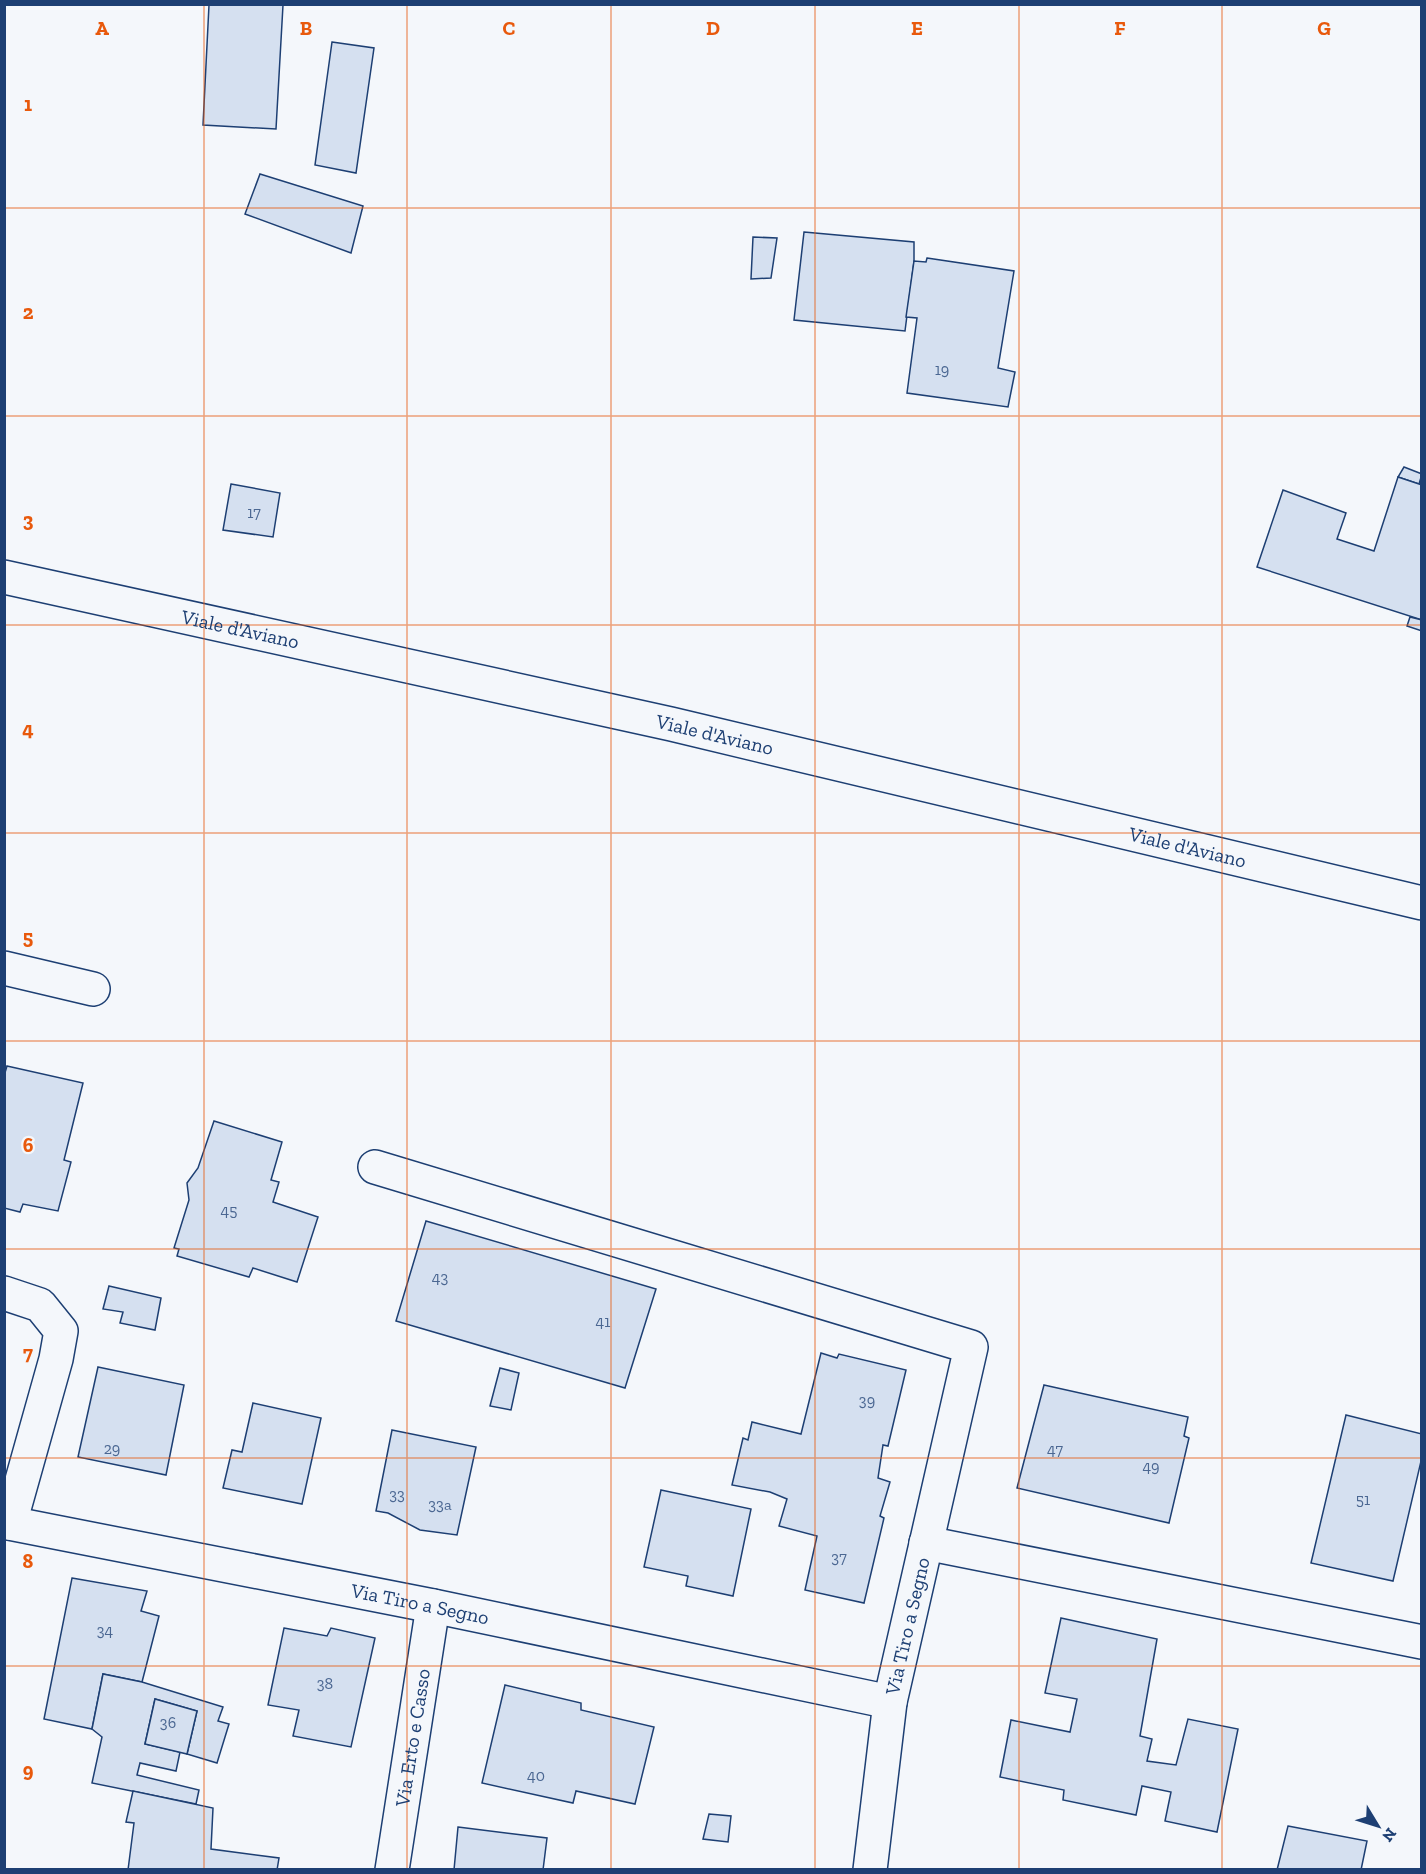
<svg xmlns="http://www.w3.org/2000/svg" width="1426" height="1874" viewBox="0 0 1426 1874" font-family="'Zilla Slab',serif">
<style>
.building{fill:#d5e0f0;stroke:#1d3f73;stroke-width:1.5}
.lines{fill:none;stroke-linecap:round;stroke-linejoin:round}
.minor-casing{stroke:#1d3f73;stroke-width:36}
.minor{stroke:#f4f7fb;stroke-width:33}
.grid{fill:none;stroke:#e8590c;stroke-width:1.5;stroke-opacity:0.55}
.labels{text-anchor:middle;dominant-baseline:central;stroke-width:4.5;stroke-linejoin:round;paint-order:stroke}
.number-label{font-size:16px;fill:#4b6792}
.street-label{font-size:20px;fill:#1d3f73;stroke:#f4f7fb}
.grid-label{font-size:20px;text-anchor:middle;font-weight:bold;fill:#e8590c;stroke:#f4f7fb;stroke-width:4.5;stroke-linejoin:round;paint-order:stroke}
</style>
<rect width="100%" height="100%" fill="#f4f7fb"/>
<g class="building">
<path d="M 209,5 L 283,5 L 276,129 L 203,125 Z"/>
<path d="M 332,42 L 374,48 L 356,173 L 315,165 Z"/>
<path d="M 260,174 L 363,206 L 351,253 L 245,214 Z"/>
<path d="M 804,232 L 914,242 L 914,261 L 905,331 L 794,320 Z"/>
<path d="M 753,237 L 777,238 L 771,278 L 751,279 Z"/>
<path d="M 927,258 L 1014,271 L 998,368 L 1015,372 L 1008,407 L 907,393 L 917,318 L 906,317 L 914,261 L 926,262 Z"/>
<path d="M 1404,467 L 1422,474 L 1419,484 L 1398,477 Z"/>
<path d="M 1398,477 L 1422,485 L 1422,620 L 1257,567 L 1283,490 L 1346,513 L 1337,539 L 1374,551 Z"/>
<path d="M 231,484 L 280,493 L 273,537 L 223,530 Z"/>
<path d="M 1410,617 L 1422,620 L 1422,631 L 1407,626 Z"/>
<path d="M 7,1066 L 83,1083 L 64,1160 L 71,1162 L 58,1211 L 23,1204 L 20,1212 L 4,1208 L 4,1076 Z"/>
<path d="M 214,1121 L 282,1142 L 271,1180 L 279,1182 L 273,1202 L 318,1217 L 297,1282 L 253,1268 L 249,1277 L 177,1256 L 179,1249 L 174,1248 L 189,1200 L 187,1183 L 198,1168 Z"/>
<path d="M 426,1221 L 656,1289 L 625,1388 L 396,1321 Z"/>
<path d="M 109,1286 L 161,1298 L 155,1330 L 120,1323 L 123,1312 L 103,1309 Z"/>
<path d="M 821,1353 L 837,1358 L 839,1354 L 906,1370 L 888,1446 L 883,1445 L 878,1478 L 890,1482 L 880,1516 L 884,1518 L 864,1603 L 805,1590 L 817,1536 L 779,1526 L 787,1499 L 770,1492 L 732,1485 L 743,1438 L 748,1440 L 752,1422 L 801,1434 Z"/>
<path d="M 98,1367 L 184,1385 L 166,1475 L 78,1457 Z"/>
<path d="M 500,1368 L 519,1373 L 511,1410 L 490,1406 Z"/>
<path d="M 1044,1385 L 1188,1417 L 1184,1436 L 1189,1438 L 1169,1523 L 1017,1488 Z"/>
<path d="M 253,1403 L 321,1418 L 302,1504 L 223,1488 L 232,1450 L 242,1452 Z"/>
<path d="M 1346,1415 L 1422,1434 L 1422,1457 L 1393,1581 L 1311,1563 Z"/>
<path d="M 392,1430 L 476,1447 L 457,1535 L 420,1530 L 388,1513 L 376,1511 Z"/>
<path d="M 661,1490 L 751,1509 L 733,1596 L 686,1586 L 688,1576 L 644,1567 Z"/>
<path d="M 72,1578 L 147,1591 L 141,1611 L 159,1616 L 142,1682 L 103,1674 L 92,1729 L 44,1719 Z"/>
<path d="M 1061,1618 L 1157,1639 L 1140,1736 L 1152,1739 L 1147,1761 L 1176,1765 L 1188,1719 L 1238,1729 L 1217,1832 L 1165,1821 L 1171,1792 L 1142,1786 L 1136,1815 L 1063,1800 L 1064,1790 L 1000,1777 L 1011,1720 L 1070,1732 L 1077,1699 L 1045,1693 Z"/>
<path d="M 284,1628 L 327,1636 L 331,1628 L 375,1638 L 351,1747 L 293,1736 L 299,1710 L 268,1705 Z"/>
<path d="M 103,1674 L 142,1682 L 223,1707 L 218,1721 L 229,1724 L 217,1763 L 187,1754 L 197,1711 L 155,1699 L 145,1744 L 180,1752 L 176,1771 L 140,1763 L 137,1775 L 199,1790 L 196,1804 L 92,1783 L 102,1737 L 92,1729 Z"/>
<path d="M 505,1685 L 581,1703 L 581,1710 L 654,1727 L 635,1804 L 576,1791 L 573,1803 L 482,1783 Z"/>
<path d="M 155,1699 L 197,1711 L 187,1754 L 145,1744 Z"/>
<path d="M 133,1791 L 213,1808 L 211,1849 L 279,1858 L 277,1870 L 128,1870 L 134,1823 L 126,1822 Z"/>
<path d="M 709,1814 L 731,1816 L 728,1842 L 703,1839 Z"/>
<path d="M 1288,1826 L 1367,1841 L 1361,1870 L 1277,1870 Z"/>
<path d="M 458,1827 L 547,1838 L 543,1870 L 454,1870 Z"/>
</g>
<g class="lines">
<defs>
<g id="minor">
<path id="s1" d="M 4,577 L 671,724 L 1422,903"/>
<path d="M 4,968 L 93,989"/>
<path d="M 4,1293 L 40,1305 L 61,1331 L 56,1359 L 10,1523"/>
<path id="s2" d="M 4,1522 L 433,1606 L 890,1702 L 971,1347 L 375,1167"/>
<path d="M 926,1543 L 1422,1642"/>
<path id="s3" d="M 392,1870 L 433,1606"/>
<path d="M 870,1870 L 890,1702"/>
</g>
</defs>
<use href="#minor" class="minor-casing"/>
<use href="#minor" class="minor"/>
</g>
<path class="grid" d="M 204,4 L 204,1870M 407,4 L 407,1870M 611,4 L 611,1870M 815,4 L 815,1870M 1019,4 L 1019,1870M 1222,4 L 1222,1870M 4,208 L 1422,208M 4,416 L 1422,416M 4,625 L 1422,625M 4,833 L 1422,833M 4,1041 L 1422,1041M 4,1249 L 1422,1249M 4,1458 L 1422,1458M 4,1666 L 1422,1666"/>
<g class="labels">
<g class="number-label">
<text x="942" y="369">19</text>
<text x="254" y="512">17</text>
<text x="229" y="1210">45</text>
<text x="440" y="1277">43</text>
<text x="603" y="1321">41</text>
<text x="867" y="1400">39</text>
<text x="112" y="1448">29</text>
<text x="1055" y="1449">47</text>
<text x="1151" y="1466">49</text>
<text x="397" y="1494">33</text>
<text x="1363" y="1499">51</text>
<text x="440" y="1504">33a</text>
<text x="839" y="1557">37</text>
<text x="105" y="1630">34</text>
<text x="325" y="1683">38</text>
<text x="168" y="1722">36</text>
<text x="536" y="1775">40</text>
</g>
<g class="street-label">
<text stroke="none"><textPath href="#s1" startOffset="242">Viale d'Aviano</textPath></text>
<text stroke="none"><textPath href="#s1" startOffset="728">Viale d'Aviano</textPath></text>
<text stroke="none"><textPath href="#s1" startOffset="1214">Viale d'Aviano</textPath></text>
<text stroke="none"><textPath href="#s2" startOffset="424">Via Tiro a Segno</textPath></text>
<text stroke="none"><textPath href="#s2" startOffset="982">Via Tiro a Segno</textPath></text>
<text stroke="none"><textPath href="#s3" startOffset="134">Via Erto e Casso</textPath></text>
</g>
</g>
<g class="grid-label">
<text x="102" y="35">A</text>
<text x="306" y="35">B</text>
<text x="509" y="35">C</text>
<text x="713" y="35">D</text>
<text x="917" y="35">E</text>
<text x="1120" y="35">F</text>
<text x="1324" y="35">G</text>
<text x="28" y="111">1</text>
<text x="28" y="319">2</text>
<text x="28" y="527">3</text>
<text x="28" y="736">4</text>
<text x="28" y="944">5</text>
<text x="28" y="1152">6</text>
<text x="28" y="1360">7</text>
<text x="28" y="1568">8</text>
<text x="28" y="1777">9</text>
</g>
<rect width="1426" height="1874" fill="none" stroke="#1d3f73" stroke-width="12"/>
<g transform="translate(1378 1826) rotate(128)" stroke="#f4f7fb" stroke-width="4.5" paint-order="stroke">
<path d="M0-4.5L10 22L0 15L-10 22Z" fill="#1d3f73"/>
<text y="-9" font-size="16" font-weight="bold" text-anchor="middle" fill="#1d3f73">N</text>
</g>
</svg>
